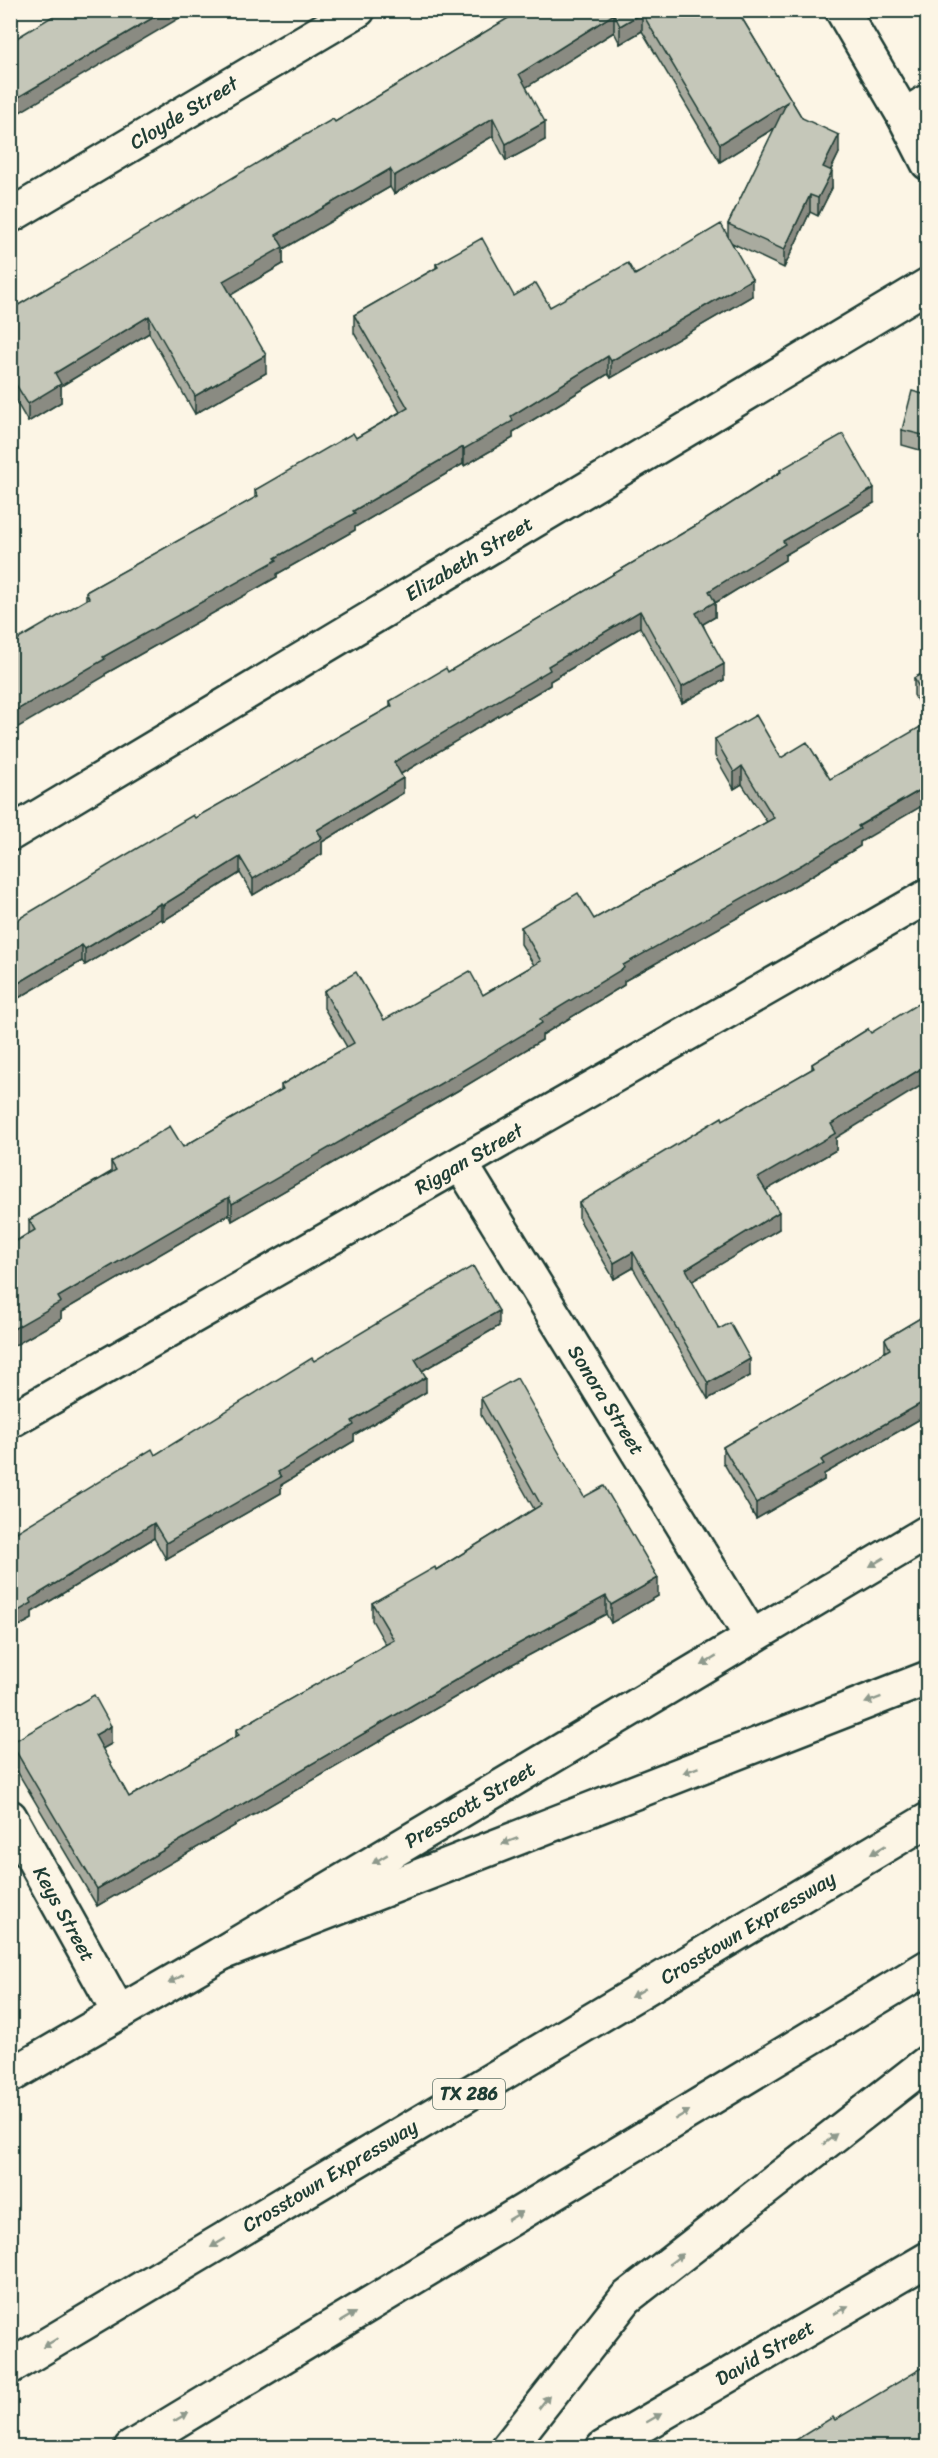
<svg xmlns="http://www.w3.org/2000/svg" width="938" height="2458" viewBox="0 0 938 2458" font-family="Sriracha,sans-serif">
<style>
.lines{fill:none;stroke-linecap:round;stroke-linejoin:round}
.street-casing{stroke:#1f3d34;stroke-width:38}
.secondary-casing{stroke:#1f3d34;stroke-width:38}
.highway-casing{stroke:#1f3d34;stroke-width:38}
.street{stroke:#fcf5e5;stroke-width:33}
.secondary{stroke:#fcf5e5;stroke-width:33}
.highway{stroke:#fcf5e5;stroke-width:33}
.wall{fill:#a9ab9f;stroke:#1f3d34;stroke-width:1.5}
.shaded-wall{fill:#8a8b82;stroke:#1f3d34;stroke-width:1.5}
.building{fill:#c5c7b9;stroke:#1f3d34;stroke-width:1.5}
.oneway{fill:#8e998c}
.labels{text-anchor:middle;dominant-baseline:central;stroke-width:4.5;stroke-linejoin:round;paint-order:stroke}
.shield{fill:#fcf5e5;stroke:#617469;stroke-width:1.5}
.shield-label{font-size:18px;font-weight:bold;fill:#1f3d34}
.street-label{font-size:20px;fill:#1f3d34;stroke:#fcf5e5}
</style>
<rect width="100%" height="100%" fill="#fcf5e5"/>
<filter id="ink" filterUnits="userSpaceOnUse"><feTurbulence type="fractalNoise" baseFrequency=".0167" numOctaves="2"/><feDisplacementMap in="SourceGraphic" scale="12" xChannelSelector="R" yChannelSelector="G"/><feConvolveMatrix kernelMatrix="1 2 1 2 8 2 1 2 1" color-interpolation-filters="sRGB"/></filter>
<g filter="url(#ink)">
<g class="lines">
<defs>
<g id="street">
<path d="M 842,10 L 904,116 L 928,163"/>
<path d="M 904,116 L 928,101"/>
<path d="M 10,216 L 358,10"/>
<path d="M 10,834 L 928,285"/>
<path d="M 461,1164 L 751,1636"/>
<path d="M 10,1421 L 928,896"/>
<path d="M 10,1817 L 118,2011"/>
</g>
<g id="secondary">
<path d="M 10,2076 L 222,1953 L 928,1532"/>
<path d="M 603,2448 L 928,2259"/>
</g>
<g id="highway">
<path d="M 222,1953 L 928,1678"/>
<path d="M 10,2367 L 928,1820"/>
<path d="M 131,2448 L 928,1967"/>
<path d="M 508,2448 L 626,2298 L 928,2062"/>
</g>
</defs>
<use href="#street" class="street-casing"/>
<use href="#secondary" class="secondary-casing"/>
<use href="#highway" class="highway-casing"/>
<use href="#street" class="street"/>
<use href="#secondary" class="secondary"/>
<use href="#highway" class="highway"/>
</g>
<g class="wall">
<path d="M 522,10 L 737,10 L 802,118 L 839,153 L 831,170 L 832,188 L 818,216 L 810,212 L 784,268 L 732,243 L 752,296 L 611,378 L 608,374 L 513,432 L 513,438 L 464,466 L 463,464 L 355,527 L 355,530 L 277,574 L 277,577 L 105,674 L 105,676 L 86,600 L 86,592 L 255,498 L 255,490 L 356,438 L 400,412 L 354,333 L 354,315 L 436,268 L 436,264 L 514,296 L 550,307 L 728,238 L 728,224 L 775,128 L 720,162 L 642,31 L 620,44 L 614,32 L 526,87 L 545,140 L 506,161 L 493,136 L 394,194 L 390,187 L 283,249 L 283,264 L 231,295 L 266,373 L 195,414 L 149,333 L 61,386 L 61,402 L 28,422 L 11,393 L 10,310 L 335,122 Z"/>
<path d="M 927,395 L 927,452 L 902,445 L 902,430 Z"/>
<path d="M 780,470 L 874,503 L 785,555 L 785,560 L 715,603 L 715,617 L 703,624 L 724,680 L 682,703 L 640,627 L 550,681 L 550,685 L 401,774 L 403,793 L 322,842 L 322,854 L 253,895 L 240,873 L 163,921 L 161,919 L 85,965 L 82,961 L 10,1003 L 195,818 L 390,707 L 390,701 L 448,672 L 705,520 L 780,472 Z"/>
<path d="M 927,671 L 927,719 L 914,695 L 914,678 Z"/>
<path d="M 715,739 L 781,758 L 860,842 L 860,846 L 803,881 L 624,981 L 624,985 L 542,1035 L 542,1040 L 457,1091 L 232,1221 L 229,1214 L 61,1312 L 61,1319 L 10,1348 L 10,1245 L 29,1233 L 29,1220 L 111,1172 L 111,1162 L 183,1147 L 281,1090 L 281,1085 L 347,1047 L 324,1008 L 324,991 L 384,1020 L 483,995 L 534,965 L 521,944 L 521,927 L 594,919 L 767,822 L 742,784 L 734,789 L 715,756 Z"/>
<path d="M 868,1029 L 836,1138 L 836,1150 L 766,1190 L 779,1229 L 692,1281 L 719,1329 L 750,1376 L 708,1399 L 633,1268 L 614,1279 L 579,1219 L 579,1203 L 812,1069 L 812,1064 Z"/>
<path d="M 927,1314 L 927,1415 L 824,1474 L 824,1480 L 756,1519 L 723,1462 L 723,1447 L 885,1352 L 885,1339 Z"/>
<path d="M 499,1326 L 422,1371 L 426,1392 L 354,1435 L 354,1441 L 281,1485 L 281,1493 L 166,1559 L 154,1538 L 32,1612 L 32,1619 L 10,1631 L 155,1455 L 314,1361 Z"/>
<path d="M 481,1398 L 584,1497 L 658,1596 L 611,1623 L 606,1614 L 507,1667 L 97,1906 L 11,1761 L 11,1743 L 111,1744 L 102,1749 L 129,1797 L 236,1737 L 236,1730 L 386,1645 L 372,1620 L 372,1603 L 436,1570 L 534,1509 L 481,1415 Z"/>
</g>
<g class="shaded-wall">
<path d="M 166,10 L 193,10 L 10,118 L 10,102 Z"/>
<path d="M 642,13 L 642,31 L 620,44 L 620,26 Z"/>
<path d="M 614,14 L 614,32 L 519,92 L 519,74 Z"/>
<path d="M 787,102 L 787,120 L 720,162 L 720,144 Z"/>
<path d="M 493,118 L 493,136 L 394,194 L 394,176 Z"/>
<path d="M 545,122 L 545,140 L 506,161 L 506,144 Z"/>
<path d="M 839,135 L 839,153 L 823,185 L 823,167 Z"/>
<path d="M 390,169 L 390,187 L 283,249 L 283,264 L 223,299 L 223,281 L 276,235 Z"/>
<path d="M 832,171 L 832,188 L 818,216 L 818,198 Z"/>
<path d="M 810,195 L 810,212 L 784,268 L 784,250 Z"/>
<path d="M 752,279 L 752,296 L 611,378 L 611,361 Z"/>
<path d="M 149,316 L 149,333 L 61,386 L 61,402 L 28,422 L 28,404 L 55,373 Z"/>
<path d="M 266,355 L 266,373 L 195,414 L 195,396 Z"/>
<path d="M 608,356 L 608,374 L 513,432 L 513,438 L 464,466 L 464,449 L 511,416 Z"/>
<path d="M 463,447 L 463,464 L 355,527 L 355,530 L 277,574 L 277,577 L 105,674 L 105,676 L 10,732 L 10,714 L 103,657 L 275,558 L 353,511 Z"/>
<path d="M 874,488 L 874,503 L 785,555 L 785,560 L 715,603 L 715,617 L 696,628 L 696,613 L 709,591 L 783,541 Z"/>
<path d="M 640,611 L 640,627 L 550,681 L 550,685 L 394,778 L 394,762 L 548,666 Z"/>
<path d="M 724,664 L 724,680 L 682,703 L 682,687 Z"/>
<path d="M 742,766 L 742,784 L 734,789 L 734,772 Z"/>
<path d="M 403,778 L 403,793 L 322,842 L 322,854 L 253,895 L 253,879 L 317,830 Z"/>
<path d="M 927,786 L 927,803 L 860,842 L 860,846 L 803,881 L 624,981 L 624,985 L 542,1035 L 542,1040 L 457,1091 L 232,1221 L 232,1204 L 540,1019 L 623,965 Z"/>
<path d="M 240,857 L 240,873 L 163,921 L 163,905 Z"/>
<path d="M 161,903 L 161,919 L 85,965 L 85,949 Z"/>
<path d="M 82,945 L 82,961 L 10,1003 L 10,988 Z"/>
<path d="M 927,1065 L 927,1082 L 836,1138 L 836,1150 L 758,1195 L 758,1178 L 831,1124 Z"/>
<path d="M 229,1197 L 229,1214 L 61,1312 L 61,1319 L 10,1348 L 10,1331 L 58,1297 Z"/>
<path d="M 779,1212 L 779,1229 L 686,1285 L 686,1269 Z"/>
<path d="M 633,1252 L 633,1268 L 614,1279 L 614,1263 Z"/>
<path d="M 499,1311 L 499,1326 L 415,1375 L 415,1359 Z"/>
<path d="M 750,1359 L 750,1376 L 708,1399 L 708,1383 Z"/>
<path d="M 426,1377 L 426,1392 L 354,1435 L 354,1441 L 281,1485 L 281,1493 L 166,1559 L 166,1543 L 352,1421 Z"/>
<path d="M 927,1400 L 927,1415 L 824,1474 L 824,1480 L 756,1519 L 756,1503 L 821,1460 Z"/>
<path d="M 154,1523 L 154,1538 L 32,1612 L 32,1619 L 10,1631 L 10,1616 L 30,1599 Z"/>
<path d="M 658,1578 L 658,1596 L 611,1623 L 611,1605 Z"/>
<path d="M 606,1596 L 606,1614 L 507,1667 L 97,1906 L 97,1889 L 507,1650 Z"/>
<path d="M 111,1726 L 111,1744 L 95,1753 L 95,1735 Z"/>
</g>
<g class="building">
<path d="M 63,10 L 166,10 L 10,102 L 10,42 Z"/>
<path d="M 522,10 L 737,10 L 802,118 L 839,135 L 823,167 L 832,171 L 818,198 L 810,195 L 784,250 L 728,224 L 787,102 L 720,144 L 642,13 L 620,26 L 614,14 L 519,74 L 545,122 L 506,144 L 493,118 L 394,176 L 390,169 L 276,235 L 283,247 L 223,281 L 266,355 L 195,396 L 149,316 L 55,373 L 61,384 L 28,404 L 10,375 L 10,310 L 279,150 L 333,119 L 335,122 Z"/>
<path d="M 721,224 L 752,279 L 611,361 L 608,356 L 511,416 L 513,421 L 464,449 L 463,447 L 353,511 L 355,513 L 275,558 L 277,560 L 103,657 L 105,659 L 10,714 L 10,644 L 89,598 L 86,592 L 258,496 L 255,490 L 353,433 L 356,438 L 408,408 L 354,315 L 438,267 L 436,264 L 482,238 L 514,296 L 536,283 L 550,307 L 628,263 L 635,275 Z"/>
<path d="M 912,391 L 927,395 L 927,436 L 902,430 Z"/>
<path d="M 843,434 L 874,488 L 783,541 L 785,544 L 709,591 L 715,602 L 696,613 L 724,664 L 682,687 L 640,611 L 548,666 L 550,670 L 394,762 L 403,778 L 317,830 L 322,838 L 253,879 L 240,857 L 163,905 L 161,903 L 85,949 L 82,945 L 10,988 L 10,924 L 193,815 L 195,818 L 392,706 L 390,701 L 446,668 L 448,672 L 705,520 L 781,472 L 780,470 Z"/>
<path d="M 927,671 L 927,702 L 914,678 Z"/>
<path d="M 756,715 L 781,758 L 807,742 L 830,779 L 927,723 L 927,786 L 858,826 L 860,829 L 803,864 L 623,965 L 624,968 L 540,1019 L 542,1023 L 457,1074 L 232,1204 L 229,1197 L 58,1297 L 61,1302 L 10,1331 L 10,1245 L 35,1230 L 29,1220 L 116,1170 L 111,1162 L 170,1126 L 183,1147 L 283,1089 L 281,1085 L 354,1043 L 324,991 L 356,972 L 384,1020 L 470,971 L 483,995 L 541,961 L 521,927 L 578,893 L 594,919 L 774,818 L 742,766 L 734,772 L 715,739 Z"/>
<path d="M 927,998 L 927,1065 L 831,1124 L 836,1133 L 758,1178 L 779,1212 L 686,1269 L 719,1329 L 730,1323 L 750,1359 L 708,1383 L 633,1252 L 614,1263 L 579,1203 L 722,1117 L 723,1120 L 814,1068 L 812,1064 L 868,1029 L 871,1033 Z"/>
<path d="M 473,1266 L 499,1311 L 415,1359 L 426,1377 L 352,1421 L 354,1425 L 278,1472 L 281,1477 L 166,1543 L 154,1523 L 30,1599 L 32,1603 L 10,1616 L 10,1536 L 152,1449 L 155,1455 L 312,1358 L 314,1361 Z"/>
<path d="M 927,1314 L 927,1400 L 821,1460 L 824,1464 L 756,1503 L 723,1447 L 890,1349 L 885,1339 Z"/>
<path d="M 517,1378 L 584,1497 L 604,1486 L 658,1578 L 611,1605 L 606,1596 L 507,1650 L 97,1889 L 11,1743 L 94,1695 L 111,1726 L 95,1735 L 129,1797 L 239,1735 L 236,1730 L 394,1640 L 372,1603 L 435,1567 L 436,1570 L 541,1505 L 481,1398 Z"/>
<path d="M 927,2365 L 927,2448 L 783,2448 L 833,2417 L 835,2420 Z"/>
</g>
<defs><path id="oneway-solid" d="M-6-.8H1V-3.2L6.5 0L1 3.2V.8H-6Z" transform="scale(1.5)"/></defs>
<g class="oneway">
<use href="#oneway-solid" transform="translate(877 1562) rotate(149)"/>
<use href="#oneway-solid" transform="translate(709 1661) rotate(149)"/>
<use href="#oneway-solid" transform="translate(873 1700) rotate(159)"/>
<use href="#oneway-solid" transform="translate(691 1770) rotate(159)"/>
<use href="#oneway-solid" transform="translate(510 1841) rotate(159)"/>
<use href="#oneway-solid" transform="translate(878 1850) rotate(149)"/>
<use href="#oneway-solid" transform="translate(380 1859) rotate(149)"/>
<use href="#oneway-solid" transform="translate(176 1979) rotate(151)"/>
<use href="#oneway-solid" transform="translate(638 1993) rotate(149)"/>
<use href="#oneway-solid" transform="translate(682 2115) rotate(-31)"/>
<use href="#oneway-solid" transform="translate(830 2139) rotate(-38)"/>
<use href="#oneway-solid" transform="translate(515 2216) rotate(-31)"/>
<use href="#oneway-solid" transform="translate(218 2243) rotate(149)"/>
<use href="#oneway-solid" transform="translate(676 2259) rotate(-38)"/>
<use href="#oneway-solid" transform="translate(841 2310) rotate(-30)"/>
<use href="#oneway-solid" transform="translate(348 2317) rotate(-31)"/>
<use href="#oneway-solid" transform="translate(50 2343) rotate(149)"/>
<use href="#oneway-solid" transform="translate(544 2402) rotate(-52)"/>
<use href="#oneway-solid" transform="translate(181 2417) rotate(-31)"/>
<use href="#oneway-solid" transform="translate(654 2418) rotate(-30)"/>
</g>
</g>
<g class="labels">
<rect class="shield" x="433" y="2079" width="72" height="30" rx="4.5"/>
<g class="shield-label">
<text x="469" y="2094">TX 286</text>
</g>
<g class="street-label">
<text transform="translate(184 113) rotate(-31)">Cloyde Street</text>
<text transform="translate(469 559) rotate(-31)">Elizabeth Street</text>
<text transform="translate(469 1159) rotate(-30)">Riggan Street</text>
<text transform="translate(606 1400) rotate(58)">Sonora Street</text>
<text transform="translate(470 1805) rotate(-31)">Presscott Street</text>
<text transform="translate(64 1914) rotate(61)">Keys Street</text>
<text transform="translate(748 1928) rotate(-31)">Crosstown Expressway</text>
<text transform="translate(330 2176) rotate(-31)">Crosstown Expressway</text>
<text transform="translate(765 2353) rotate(-30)">David Street</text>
</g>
</g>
<rect width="938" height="2458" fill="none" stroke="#fcf5e5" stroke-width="36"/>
<rect x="18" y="18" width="902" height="2422" fill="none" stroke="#1f3d34" stroke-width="2" filter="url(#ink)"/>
</svg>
